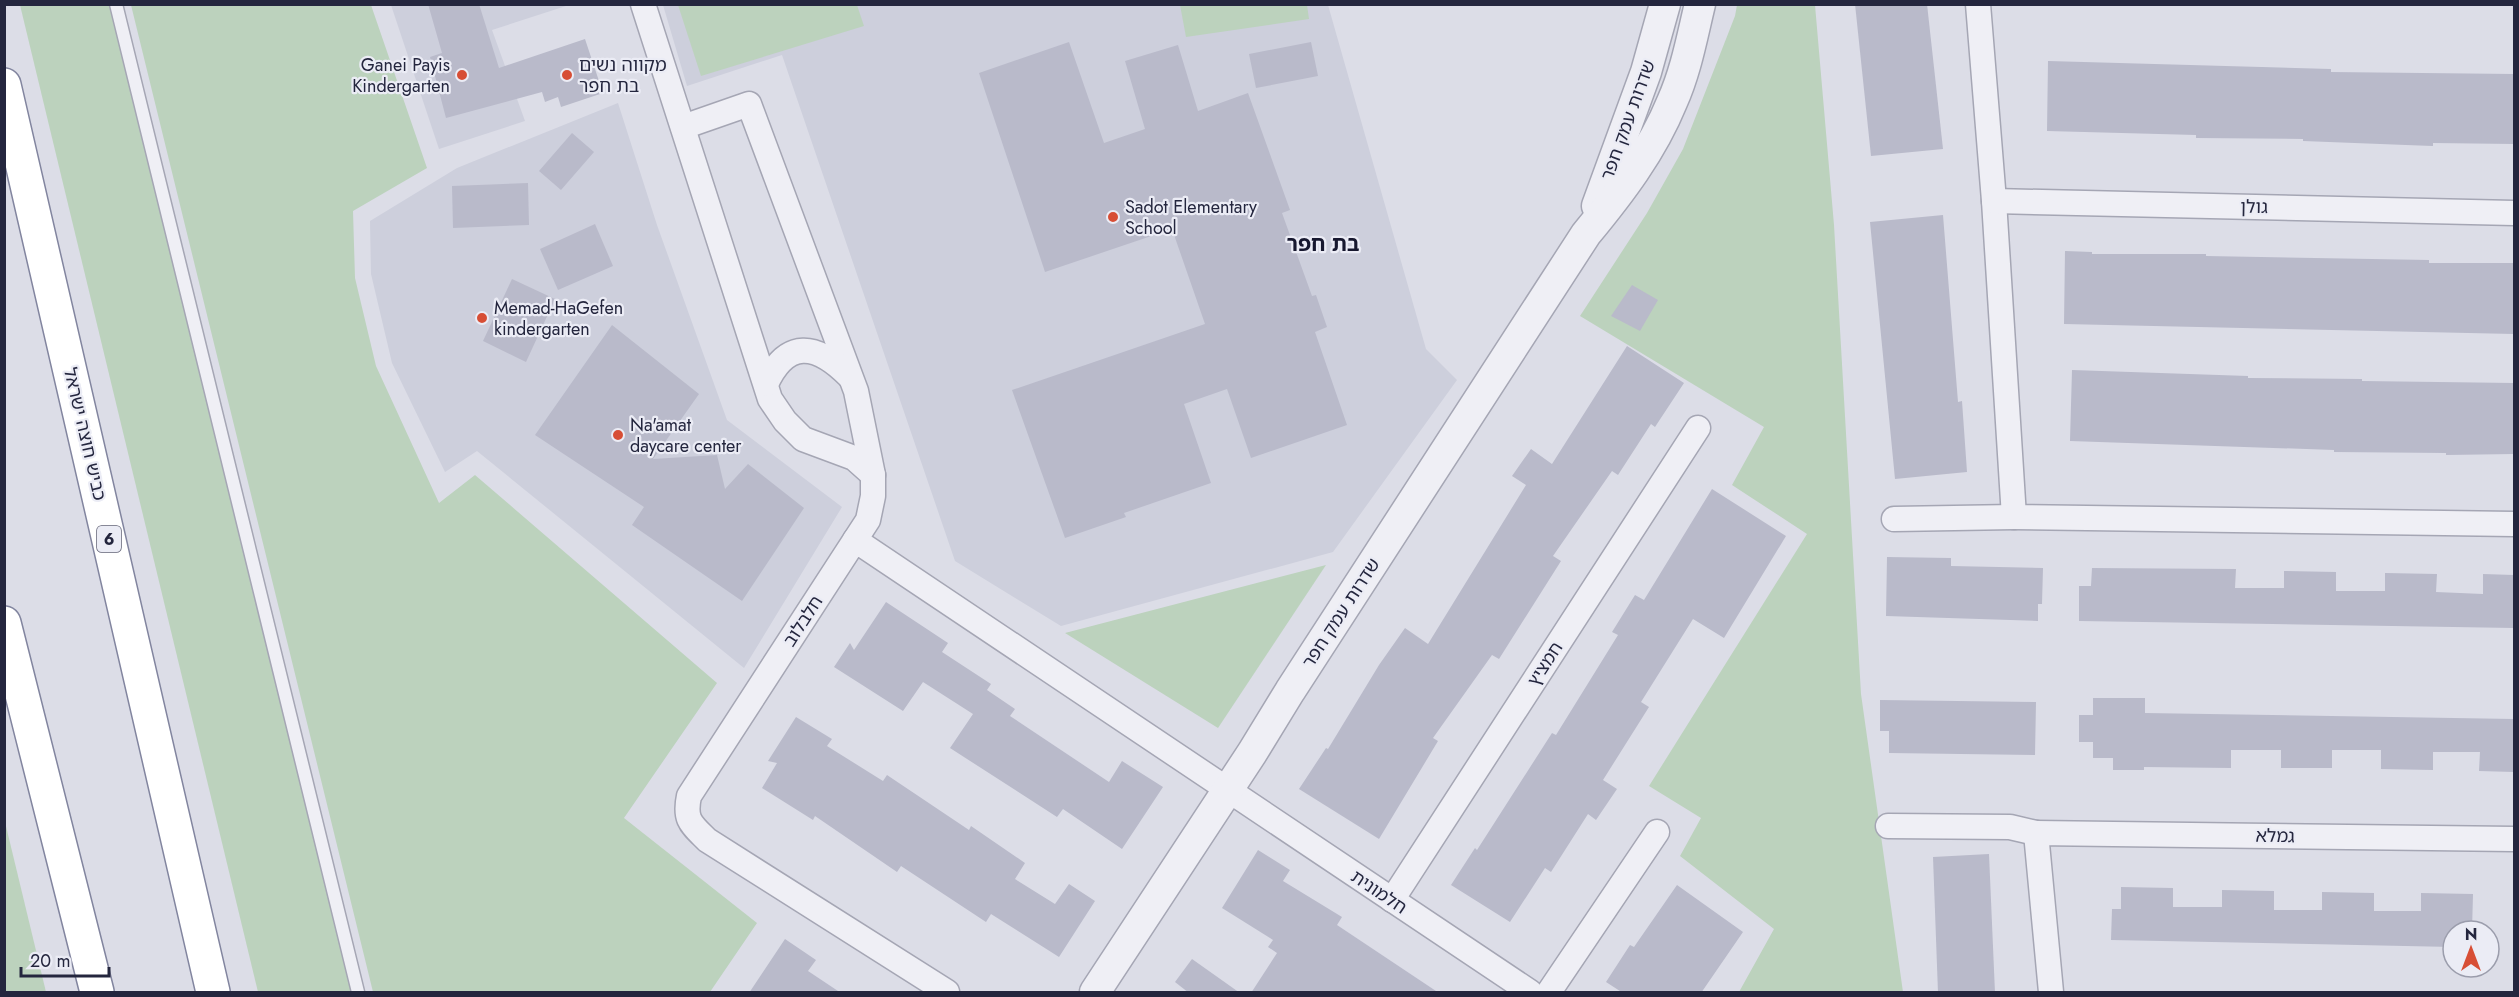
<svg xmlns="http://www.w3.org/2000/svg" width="2519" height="997" viewBox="0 0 2519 997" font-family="Jost,'Noto Sans Hebrew',sans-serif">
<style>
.built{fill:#cdcfdc}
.green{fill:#bcd2bd}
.building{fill:#b9baca}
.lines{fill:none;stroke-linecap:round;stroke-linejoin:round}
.service-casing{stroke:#a5a6b4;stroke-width:15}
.minor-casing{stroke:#a5a6b4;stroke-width:27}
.tertiary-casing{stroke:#a5a6b4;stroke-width:33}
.motorway-casing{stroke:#82859f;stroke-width:36}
.service{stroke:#efeff5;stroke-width:12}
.minor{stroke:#efeff5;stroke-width:24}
.tertiary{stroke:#efeff5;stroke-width:30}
.motorway{stroke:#fff;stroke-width:33}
.poi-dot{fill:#d74e35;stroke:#ebecf5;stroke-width:2}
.labels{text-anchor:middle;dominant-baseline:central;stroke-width:4.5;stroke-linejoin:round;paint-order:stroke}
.shield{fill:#ebecf5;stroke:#606175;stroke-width:1.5}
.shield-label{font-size:16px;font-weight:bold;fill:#24263e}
.poi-label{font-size:18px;fill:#24263e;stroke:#ebecf5;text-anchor:start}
.street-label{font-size:18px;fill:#24263e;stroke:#ebecf5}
.quarter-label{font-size:21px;font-weight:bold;fill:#17182f;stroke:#ebecf5}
</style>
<rect width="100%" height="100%" fill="#dcdde7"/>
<g class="built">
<path d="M 391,5 L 569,5 L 492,30 L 525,121 L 439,149 Z"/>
<path d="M 663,5 L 1328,5 L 1426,349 L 1457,380 L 1333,552 L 1061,626 L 955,561 L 782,55 L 687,86 Z"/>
<path d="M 618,103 L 657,225 L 727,420 L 842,507 L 744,668 L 477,451 L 445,472 L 392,363 L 371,274 L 370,221 L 457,168 Z"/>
</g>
<g class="green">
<path d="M 20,5 L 116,5 L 357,992 L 258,992 Z"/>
<path d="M 131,5 L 371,5 L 427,168 L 353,211 L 355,278 L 376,366 L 439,503 L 475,475 L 717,683 L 624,818 L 757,923 L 710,992 L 373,992 Z"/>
<path d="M 678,5 L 857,5 L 864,26 L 701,76 Z"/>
<path d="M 1180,5 L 1307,5 L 1309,19 L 1186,37 Z"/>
<path d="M 1737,5 L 1815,5 L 1834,225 L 1861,694 L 1903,992 L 1739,992 L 1774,929 L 1680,856 L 1701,818 L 1649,786 L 1807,534 L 1732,485 L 1764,427 L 1580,316 L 1647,213 L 1683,149 L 1735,16 Z"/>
<path d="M 1326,565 L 1218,728 L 1065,633 Z"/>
<path d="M 5,822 L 46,992 L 5,992 Z"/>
</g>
<g class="building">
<path d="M 428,4 L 479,4 L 499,68 L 585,39 L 603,93 L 561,107 L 558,97 L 545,102 L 542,92 L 446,118 L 430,57 L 442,53 Z"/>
<path d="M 1855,4 L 1927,4 L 1943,149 L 1871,156 Z"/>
<path d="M 1069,42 L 1104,143 L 1145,129 L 1125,61 L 1178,45 L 1198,111 L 1248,93 L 1290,210 L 1282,213 L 1312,296 L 1316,295 L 1327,327 L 1315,332 L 1347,425 L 1251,458 L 1227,389 L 1184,404 L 1211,483 L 1124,513 L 1126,517 L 1065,538 L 1012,390 L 1205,324 L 1172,229 L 1045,272 L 979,73 Z"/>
<path d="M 1311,42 L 1318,76 L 1256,88 L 1249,54 Z"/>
<path d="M 2048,61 L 2331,69 L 2331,72 L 2514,74 L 2514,144 L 2433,143 L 2433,146 L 2406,145 L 2303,141 L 2303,139 L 2196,138 L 2196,135 L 2047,131 Z"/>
<path d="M 572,133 L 594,152 L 561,190 L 539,171 Z"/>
<path d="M 528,183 L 529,225 L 453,228 L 452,186 Z"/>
<path d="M 1943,215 L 1958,402 L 1962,401 L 1967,472 L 1895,479 L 1870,222 Z"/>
<path d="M 595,224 L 613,266 L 558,290 L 540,249 Z"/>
<path d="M 2065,251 L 2092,252 L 2092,254 L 2206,254 L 2206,256 L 2429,260 L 2429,263 L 2514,263 L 2514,334 L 2064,324 Z"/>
<path d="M 512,279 L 555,299 L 526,362 L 483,341 Z"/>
<path d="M 1632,285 L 1658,300 L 1640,331 L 1611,316 Z"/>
<path d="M 612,325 L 699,394 L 653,459 L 717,455 L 725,489 L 748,464 L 804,508 L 742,601 L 632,525 L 644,507 L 535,435 Z"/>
<path d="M 1627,346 L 1684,383 L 1655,427 L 1651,424 L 1618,475 L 1612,471 L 1553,556 L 1561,561 L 1499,659 L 1492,655 L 1433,738 L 1438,741 L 1379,839 L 1299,789 L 1326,748 L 1328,749 L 1379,665 L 1405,628 L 1428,644 L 1526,485 L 1512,476 L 1531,449 L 1552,464 Z"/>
<path d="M 2072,370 L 2248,376 L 2248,378 L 2362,379 L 2362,381 L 2514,383 L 2514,454 L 2446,455 L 2446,453 L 2334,452 L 2334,450 L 2070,441 Z"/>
<path d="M 1712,489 L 1786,536 L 1724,638 L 1693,619 L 1641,702 L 1649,707 L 1603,780 L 1617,789 L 1596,820 L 1588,814 L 1551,872 L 1545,868 L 1510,922 L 1451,885 L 1475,848 L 1477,850 L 1552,733 L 1556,735 L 1618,635 L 1612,632 L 1635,595 L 1644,600 Z"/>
<path d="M 1887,557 L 1951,558 L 1951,566 L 2043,568 L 2042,604 L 2038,604 L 2038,621 L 1886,616 Z"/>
<path d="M 2092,568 L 2236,569 L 2235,588 L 2284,588 L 2284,571 L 2336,572 L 2336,591 L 2385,591 L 2385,573 L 2437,574 L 2436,592 L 2483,594 L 2483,574 L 2514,575 L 2514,628 L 2079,621 L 2079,586 L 2091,586 Z"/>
<path d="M 886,602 L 948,643 L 942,652 L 991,684 L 987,690 L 1015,709 L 1010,716 L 1109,782 L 1122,761 L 1163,787 L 1122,849 L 1063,809 L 1057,817 L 950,748 L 973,714 L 923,682 L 903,711 L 834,667 L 850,643 L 854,650 Z"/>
<path d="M 2093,698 L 2145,698 L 2145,713 L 2514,719 L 2514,772 L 2479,771 L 2480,752 L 2433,752 L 2433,770 L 2381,769 L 2381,750 L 2332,750 L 2332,768 L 2281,768 L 2281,750 L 2231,750 L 2231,768 L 2144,767 L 2144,770 L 2113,770 L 2113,758 L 2093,758 L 2093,742 L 2079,742 L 2079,715 L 2093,715 Z"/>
<path d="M 1880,700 L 2036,702 L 2035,755 L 1889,753 L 1889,731 L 1880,731 Z"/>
<path d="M 796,717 L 832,739 L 827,746 L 883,781 L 887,775 L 969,830 L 971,826 L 1025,863 L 1015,879 L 1055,904 L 1069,884 L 1095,901 L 1059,957 L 991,914 L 986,922 L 901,866 L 897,872 L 815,816 L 813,820 L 762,788 L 777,763 L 768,761 Z"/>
<path d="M 1258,850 L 1290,870 L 1283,881 L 1342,917 L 1337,925 L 1439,993 L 1251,993 L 1277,953 L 1268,947 L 1273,940 L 1222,908 Z"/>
<path d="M 1989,854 L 1995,993 L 1938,993 L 1933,857 Z"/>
<path d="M 1677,885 L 1743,932 L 1701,993 L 1623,993 L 1606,982 L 1630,945 L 1634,947 Z"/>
<path d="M 2121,887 L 2173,888 L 2173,907 L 2222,907 L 2222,890 L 2274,891 L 2274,910 L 2322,910 L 2322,892 L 2374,893 L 2374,911 L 2421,911 L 2421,893 L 2473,894 L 2472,931 L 2453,931 L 2453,947 L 2111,940 L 2112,909 L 2121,909 Z"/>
<path d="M 785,939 L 816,960 L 808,971 L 841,993 L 749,993 Z"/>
<path d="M 1192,959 L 1240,993 L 1189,993 L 1175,982 Z"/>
</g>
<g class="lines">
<defs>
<path id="service" d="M 116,4 L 358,992"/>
<g id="minor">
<path d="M 643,4 L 770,399 L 785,421 L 803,439 L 854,458 L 873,475"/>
<path d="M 1978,4 L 1994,201 L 2014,517 L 2514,524"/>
<path d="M 683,127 L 749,104 L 856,391 L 873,475 L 873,496 L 868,520 L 855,540"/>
<path d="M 1994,201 L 2514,213"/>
<path d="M 766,384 C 787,339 816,343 849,376"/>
<path d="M 1894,519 L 2014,517"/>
<path d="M 1888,826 L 2010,827 L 2036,833"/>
<path d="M 1392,900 L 1698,428"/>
<path d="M 947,992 L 707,840 C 691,824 684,820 689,796 L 855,540 L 1530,992"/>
<path d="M 1549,992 L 1657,832"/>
<path d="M 2051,992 L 2036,833 L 2514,839"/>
</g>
<g id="tertiary">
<path d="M 1597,206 L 1646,72 L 1665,4"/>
<path d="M 1095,992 L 1252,753 L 1290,691 L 1586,234 C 1620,193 1652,151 1672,102 C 1686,71 1692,37 1700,4"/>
</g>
<g id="motorway">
<path d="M 4,85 L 213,992"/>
<path d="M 4,623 L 97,992"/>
</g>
</defs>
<use href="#service" class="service-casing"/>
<use href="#minor" class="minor-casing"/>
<use href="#tertiary" class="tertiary-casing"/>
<use href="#motorway" class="motorway-casing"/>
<use href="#service" class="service"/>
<use href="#minor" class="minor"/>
<use href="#tertiary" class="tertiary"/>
<use href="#motorway" class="motorway"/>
</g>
<g class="poi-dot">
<circle cx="462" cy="75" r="6"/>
<circle cx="567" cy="75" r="6"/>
<circle cx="1113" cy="217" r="6"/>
<circle cx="482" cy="318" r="6"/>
<circle cx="618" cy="435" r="6"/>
</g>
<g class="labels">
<rect class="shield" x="97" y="526" width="24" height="26" rx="4.5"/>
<g class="shield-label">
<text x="109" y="539">6</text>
</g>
<g class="poi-label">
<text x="450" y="65" text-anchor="end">Ganei Payis<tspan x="450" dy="21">Kindergarten</tspan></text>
<text x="579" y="65">מקווה נשים<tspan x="579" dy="21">בת חפר</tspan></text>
<text x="1125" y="207">Sadot Elementary<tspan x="1125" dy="21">School</tspan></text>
<text x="494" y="308">Memad-HaGefen<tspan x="494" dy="21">kindergarten</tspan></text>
<text x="630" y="425">Na'amat<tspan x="630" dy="21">daycare center</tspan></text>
</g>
<g class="street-label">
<text transform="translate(1628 120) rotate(-70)">שדרות עמק חפר</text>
<text transform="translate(2254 207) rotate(1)">גולן</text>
<text transform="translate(85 434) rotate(77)">כביש חוצה ישראל</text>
<text transform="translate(1341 613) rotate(-57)">שדרות עמק חפר</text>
<text transform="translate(803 621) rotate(-57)">חלבלוב</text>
<text transform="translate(1545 664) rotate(-57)">חמציץ</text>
<text transform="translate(2275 836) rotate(1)">גמלא</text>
<text transform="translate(1379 892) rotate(34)">חלמונית</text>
</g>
<g class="quarter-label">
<text x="1323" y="244">בת חפר</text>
</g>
</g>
<rect width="2519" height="997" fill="none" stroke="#24263e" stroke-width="12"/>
<g transform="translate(2471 949)"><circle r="28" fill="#ebecf5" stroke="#9b9dac" stroke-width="1.5"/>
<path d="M0-4.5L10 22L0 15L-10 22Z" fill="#d74e35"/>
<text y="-9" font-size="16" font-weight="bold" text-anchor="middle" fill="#24263e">N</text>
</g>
<path d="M21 967v9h88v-9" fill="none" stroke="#24263e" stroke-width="3"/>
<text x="30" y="967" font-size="18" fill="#24263e" stroke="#ebecf5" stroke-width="4.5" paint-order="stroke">20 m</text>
</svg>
